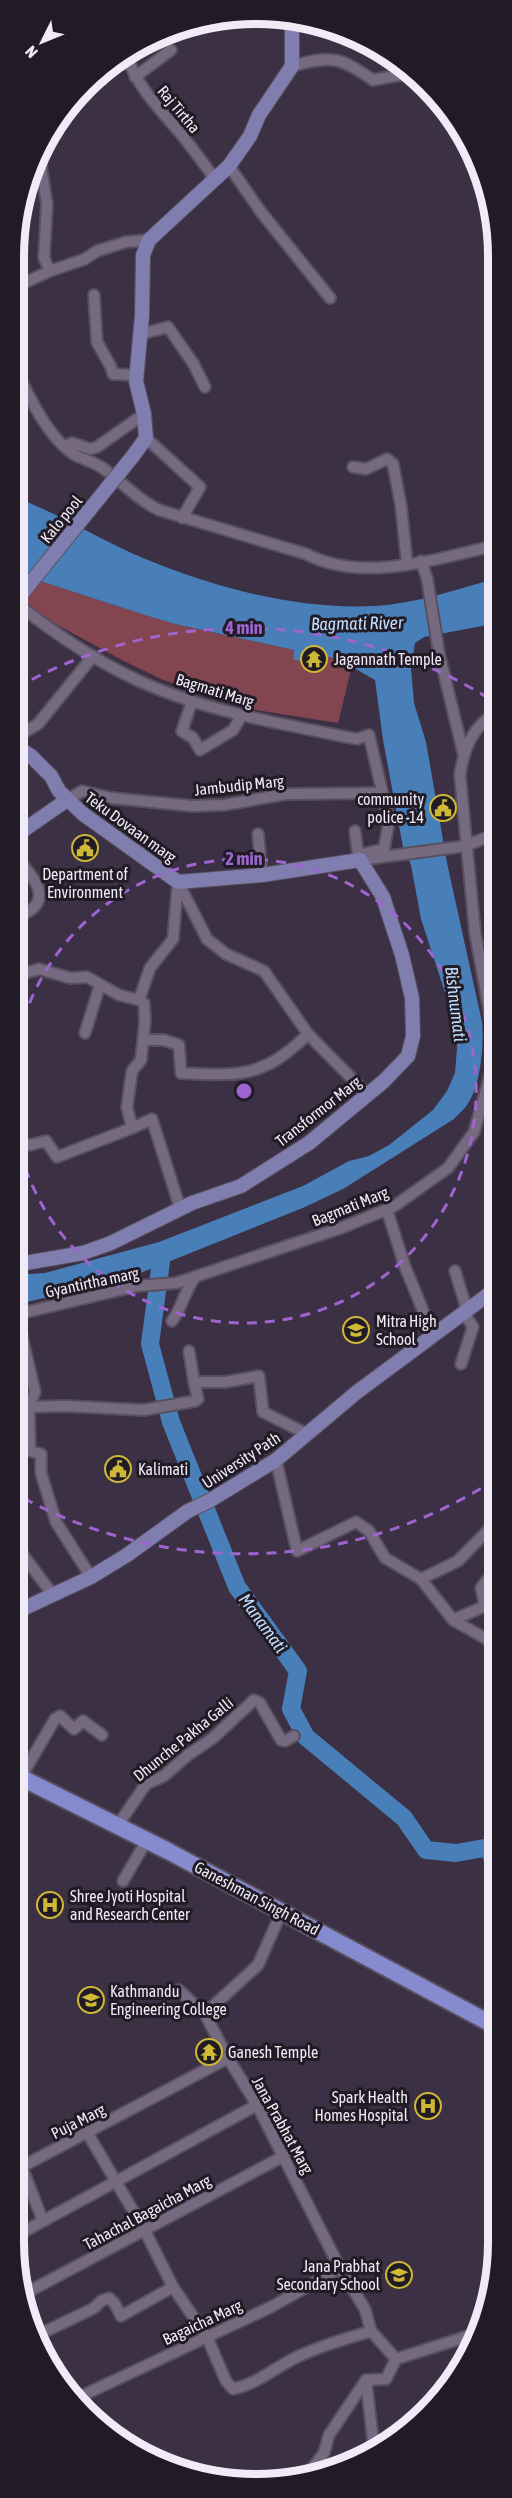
<svg xmlns="http://www.w3.org/2000/svg" width="512" height="2498" viewBox="0 0 512 2498" font-family="'Asap Condensed',sans-serif">
<style>
.green{fill:#834651}
.water{fill:#497fb8}
.lines{fill:none;stroke-linecap:round;stroke-linejoin:round}
.river{stroke:#497fb8;stroke-width:18}
.minor-casing{stroke:#584f5f;stroke-width:14}
.major-casing{stroke:#584f5f;stroke-width:16}
.highway-casing{stroke:#584f5f;stroke-width:20}
.minor{stroke:#766a80;stroke-width:10}
.major{stroke:#807daf;stroke-width:14}
.highway{stroke:#868ace;stroke-width:16}
.major-bridge-casing{stroke:#584f5f;stroke-width:16;stroke-linecap:butt}
.major-bridge{stroke:#807daf;stroke-width:14}
.ring{fill:none;stroke:#9e65d0;stroke-width:3;stroke-dasharray:10 8}
.labels{text-anchor:middle;dominant-baseline:central;stroke-width:6;stroke-linejoin:round;paint-order:stroke}
.street-label{font-size:16px;fill:#f1eaf7;stroke:#201b24}
.poi-label{font-size:16px;fill:#f1eaf7;stroke:#201b24;text-anchor:start}
.water-label{font-size:18px;font-style:italic;fill:#c1ddfd;stroke:#201b24}
.rim{fill:none;stroke:#f1eaf7;stroke-width:8}
.centre{fill:#9e65d0;stroke:#201b24;stroke-width:3}
.ring-label{font-size:18px;text-anchor:middle;font-weight:bold;fill:#9e65d0;stroke:#201b24;stroke-width:6;stroke-linejoin:round;paint-order:stroke}
</style>
<rect width="100%" height="100%" fill="#3b3044"/>
<path class="green" d="M 15,565 L 40,581 L 148,616 L 175,624 L 294,650 L 293,659 C 316,650 331,656 352,666 L 338,723 L 243,708 L 161,679 L 120,659 L 41,616 L 15,594 Z"/>
<path class="water" d="M 15,497 C 59,514 99,539 143,558 C 211,587 299,610 373,606 C 416,604 457,589 498,578 L 498,623 L 424,637 L 415,643 L 411,668 L 414,703 L 426,742 L 447,863 L 482,1022 C 484,1044 481,1086 467,1105 C 464,1110 458,1114 454,1119 L 343,1189 L 305,1207 L 128,1278 L 14,1305 L 14,1275 L 45,1273 L 159,1242 L 303,1186 L 349,1161 L 369,1156 L 389,1145 L 433,1110 L 447,1091 L 455,1073 L 457,1048 L 455,1023 L 421,919 L 411,865 L 403,847 L 383,740 L 375,680 L 338,659 L 310,653 L 307,663 L 293,659 L 294,650 L 175,624 L 148,616 L 40,581 L 15,565 Z"/>
<g class="lines">
<path class="river" d="M 162,1254 L 150,1344 L 171,1422 L 237,1587 L 298,1671 L 291,1709 L 306,1737 L 404,1818 L 426,1850 L 456,1853 L 490,1847 L 497,1881"/>
<defs>
<g id="minor">
<path d="M 126,55 C 139,89 158,107 181,134 C 193,149 204,164 215,179"/>
<path d="M 292,66 C 331,55 340,57 373,80 L 411,73"/>
<path d="M 135,77 L 171,50"/>
<path d="M 72,105 L 74,105"/>
<path d="M 39,155 L 47,204 L 44,258 L 50,271"/>
<path d="M 229,166 L 261,212 L 330,298"/>
<path d="M 15,287 L 50,271 L 85,259 L 97,251 L 126,242 L 149,240"/>
<path d="M 94,295 L 97,342 L 111,367 L 113,374 L 134,375 L 137,366"/>
<path d="M 141,334 L 168,327 L 193,363 L 205,387"/>
<path d="M 15,367 C 28,395 48,438 75,455 C 84,460 95,462 104,469 C 123,483 138,500 159,510 L 306,554 C 364,584 438,558 498,545"/>
<path d="M 146,438 L 200,487 L 182,518"/>
<path d="M 65,446 L 72,443 L 90,449 L 97,447 L 144,414"/>
<path d="M 353,467 L 366,469 L 387,459 L 393,464 L 401,506 L 407,563"/>
<path d="M 421,561 L 427,578 L 439,653 L 463,752"/>
<path d="M 15,602 C 56,635 100,664 148,685 C 214,713 287,725 357,739 L 369,735 L 389,821 L 384,849 L 358,855 L 360,860 L 465,846 L 498,833"/>
<path d="M 192,701 L 182,731 L 193,738 L 200,750 L 233,730 L 242,715"/>
<path d="M 15,738 L 38,724 L 93,656"/>
<path d="M 67,800 L 82,791 L 112,798 L 192,806 L 224,805 L 286,794 L 382,793"/>
<path d="M 355,831 L 358,855"/>
<path d="M 258,834 L 262,875"/>
<path d="M 178,882 L 207,939 L 226,954 L 264,971 L 308,1034 L 367,1094"/>
<path d="M 15,918 C 57,903 36,880 15,856"/>
<path d="M 15,961 L 17,975"/>
<path d="M 15,976 L 39,969 L 70,978 L 87,977 L 119,995 L 139,1000"/>
<path d="M 139,1000 L 150,968 L 173,939 L 178,882"/>
<path d="M 85,1033 L 100,985"/>
<path d="M 144,1040 L 164,1040 L 179,1045 L 181,1073 C 240,1076 263,1078 308,1034"/>
<path d="M 132,1128 L 152,1119 L 180,1208"/>
<path d="M 15,1142 L 30,1145 L 46,1141 L 57,1157 L 132,1128 L 127,1107 L 132,1071 L 141,1060 L 145,1021 L 144,1003 L 139,1000"/>
<path d="M 387,1210 L 404,1264 L 433,1335"/>
<path d="M 455,1271 L 467,1310"/>
<path d="M 14,1315 L 137,1286 L 176,1283 L 341,1228 L 393,1207 L 448,1168 L 474,1132 L 492,1069 L 494,1037 L 475,932 L 460,775 C 464,747 473,726 498,711"/>
<path d="M 17,1315 L 35,1392 L 29,1407 L 30,1451 L 41,1454 L 41,1473 L 56,1522 L 91,1577"/>
<path d="M 172,1321 C 182,1308 184,1292 195,1277"/>
<path d="M 189,1351 L 194,1382"/>
<path d="M 461,1364 L 473,1327 L 464,1313"/>
<path d="M 29,1407 L 66,1406 L 144,1410 L 195,1401 L 198,1399 L 194,1382 L 225,1382 L 259,1376 L 263,1412 L 307,1434"/>
<path d="M 276,1460 L 297,1551 L 356,1522 L 369,1531 L 385,1558 L 421,1579 L 453,1620 L 497,1645"/>
<path d="M 14,1543 L 53,1595"/>
<path d="M 421,1579 L 458,1561 L 497,1521"/>
<path d="M 453,1620 L 485,1606 L 481,1588 L 497,1567"/>
<path d="M 21,1777 L 55,1719 L 60,1716 L 74,1729 L 83,1721 L 102,1735"/>
<path d="M 118,1825 L 146,1784 L 164,1776 L 188,1755 L 213,1738 L 254,1700 L 260,1703 L 281,1740 L 285,1741 L 294,1736"/>
<path d="M 123,1881 L 147,1840"/>
<path d="M 281,1913 L 258,1965 L 212,2007 L 207,2018 L 228,2058 L 257,2105 L 340,2268 L 365,2309 L 371,2331 L 396,2359"/>
<path d="M 179,1990 L 199,2009 L 209,2015"/>
<path d="M 88,2134 L 145,2231 L 173,2287 L 207,2337 L 226,2381 L 233,2389 C 257,2384 273,2369 295,2358 C 319,2346 346,2339 371,2331"/>
<path d="M 43,2221 L 257,2105"/>
<path d="M 14,2237 L 43,2221 L 23,2170 L 25,2165 L 228,2058"/>
<path d="M 24,2294 L 284,2156"/>
<path d="M 34,2337 L 94,2308 L 101,2301 L 109,2298 L 115,2304 L 121,2316 L 173,2287"/>
<path d="M 464,2337 L 468,2356"/>
<path d="M 366,2380 L 374,2449"/>
<path d="M 75,2399 L 271,2307 L 340,2268"/>
<path d="M 307,2475 L 324,2453 L 329,2435 L 366,2380 L 386,2379 L 396,2359 L 478,2333"/>
</g>
<g id="major">
<path d="M 133,456 L 146,438 L 144,414 L 136,381 L 142,316 L 143,255 L 149,240 L 229,166 L 250,136 L 259,115 L 292,66 L 292,17"/>
<path d="M 15,836 L 67,800"/>
<path d="M 14,1265 L 83,1253 L 111,1243 L 192,1203 L 241,1186 L 309,1143 L 384,1081 L 408,1056 L 413,1036 L 412,998 L 402,955 L 383,897 L 360,860 L 262,875 L 178,882 L 83,814 L 59,791 L 51,776 L 31,756 L 15,746"/>
<path d="M 14,1613 L 91,1577 L 127,1555 L 188,1511 L 209,1501 L 276,1460 L 357,1392 L 497,1288"/>
</g>
<path id="highway" d="M 14,1774 L 168,1851 L 497,2027"/>
</defs>
<use href="#minor" class="minor-casing"/>
<use href="#major" class="major-casing"/>
<use href="#highway" class="highway-casing"/>
<use href="#minor" class="minor"/>
<use href="#major" class="major"/>
<use href="#highway" class="highway"/>
<defs>
<path id="major-bridge" d="M 15,602 L 133,456"/>
</defs>
<use href="#major-bridge" class="major-bridge-casing"/>
<use href="#major-bridge" class="major-bridge"/>
</g>
<g class="ring">
<path d="M15 1055A232 232 0 1 1 15 1127"/>
<path d="M496 1479A463 463 0 0 1 16 1494M16 688A463 463 0 0 1 496 703"/>
</g>
<defs>
<symbol id="temple-ring" viewBox="-11 -11 22 22"><circle r="9.5" fill="#201b24" stroke="#d0b837" stroke-width="1.5"/><path d="M0-6L5-2H3V0L6.5 2.5H4V6H1.5V3h-3V6H-4V2.5H-6.5L-3 0V-2H-5Z" fill="#d0b837"/></symbol>
<symbol id="civic-ring" viewBox="-11 -11 22 22"><circle r="9.5" fill="#201b24" stroke="#d0b837" stroke-width="1.5"/><path d="M-.6-6.5H3V-4.5H.6V-3L4-1V1h2V6H-6V1h2V-1L-.6-3ZM-1.2 2.5V6h2.4V2.5Z" fill="#d0b837"/></symbol>
<symbol id="school-ring" viewBox="-11 -11 22 22"><circle r="9.5" fill="#201b24" stroke="#d0b837" stroke-width="1.5"/><path d="M0-5L7-2L0 1L-7-2ZM-4 1L0 2.5L4 1V4Q0 6-4 4Z" fill="#d0b837"/></symbol>
<symbol id="hospital-ring" viewBox="-11 -11 22 22"><circle r="9.5" fill="#201b24" stroke="#d0b837" stroke-width="1.5"/><path d="M-5-5h3v3.5h4V-5h3V5h-3V1.5h-4V5h-3Z" fill="#d0b837"/></symbol>
<symbol id="university-ring" viewBox="-11 -11 22 22"><circle r="9.5" fill="#201b24" stroke="#d0b837" stroke-width="1.5"/><path d="M0-5L7-2L0 1L-7-2ZM-4 1L0 2.5L4 1V4Q0 6-4 4Z" fill="#d0b837"/></symbol>
</defs>
<g fill-rule="evenodd">
<use href="#temple-ring" x="299" y="644" width="30" height="30"/>
<use href="#civic-ring" x="428" y="793" width="30" height="30"/>
<use href="#civic-ring" x="70" y="833" width="30" height="30"/>
<use href="#school-ring" x="341" y="1315" width="30" height="30"/>
<use href="#civic-ring" x="103" y="1454" width="30" height="30"/>
<use href="#hospital-ring" x="35" y="1890" width="30" height="30"/>
<use href="#university-ring" x="76" y="1985" width="30" height="30"/>
<use href="#temple-ring" x="194" y="2037" width="30" height="30"/>
<use href="#hospital-ring" x="413" y="2091" width="30" height="30"/>
<use href="#school-ring" x="384" y="2260" width="30" height="30"/>
</g>
<g class="labels">
<g class="street-label">
<text transform="translate(179 109) rotate(50)">Raj Tirtha</text>
<text transform="translate(61 519) rotate(-51)">Kalo pool</text>
<text transform="translate(215 690) rotate(17)">Bagmati Marg</text>
<text transform="translate(239 785) rotate(-6)">Jambudip Marg</text>
<text transform="translate(131 827) rotate(36)">Teku Dovaan marg</text>
<text transform="translate(318 1111) rotate(-38)">Transformor Marg</text>
<text transform="translate(350 1206) rotate(-22)">Bagmati Marg</text>
<text transform="translate(92 1282) rotate(-12)">Gyantirtha marg</text>
<text transform="translate(241 1460) rotate(-33)">University Path</text>
<text transform="translate(183 1739) rotate(-39)">Dhunche Pakha Galli</text>
<text transform="translate(257 1898) rotate(28)">Ganeshman Singh Road</text>
<text transform="translate(78 2121) rotate(-27)">Puja Marg</text>
<text transform="translate(283 2125) rotate(61)">Jana Prabhat Marg</text>
<text transform="translate(147 2212) rotate(-28)">Tahachal Bagaicha Marg</text>
<text transform="translate(202 2322) rotate(-25)">Bagaicha Marg</text>
</g>
<g class="poi-label">
<text x="334" y="659">Jagannath Temple</text>
<text x="424" y="799" text-anchor="end">community<tspan x="424" dy="18">police -14</tspan></text>
<text x="85" y="874" text-anchor="middle">Department of<tspan x="85" dy="18">Environment</tspan></text>
<text x="376" y="1321">Mitra High<tspan x="376" dy="18">School</tspan></text>
<text x="138" y="1469">Kalimati</text>
<text x="70" y="1896">Shree Jyoti Hospital<tspan x="70" dy="18">and Research Center</tspan></text>
<text x="110" y="1991">Kathmandu<tspan x="110" dy="18">Engineering College</tspan></text>
<text x="228" y="2052">Ganesh Temple</text>
<text x="408" y="2097" text-anchor="end">Spark Health<tspan x="408" dy="18">Homes Hospital</tspan></text>
<text x="380" y="2266" text-anchor="end">Jana Prabhat<tspan x="380" dy="18">Secondary School</tspan></text>
</g>
<g class="water-label">
<text transform="translate(357 623) rotate(-1)">Bagmati River</text>
<text transform="translate(456 1004) rotate(83)">Bishnumati</text>
<text transform="translate(263 1623) rotate(54)">Manamati</text>
</g>
</g>
<path d="M0 0H512V2498H0ZM256 24H256A232 232 0 0 1 488 256V2242A232 232 0 0 1 256 2474H256A232 232 0 0 1 24 2242V256A232 232 0 0 1 256 24Z" fill="#201b24" fill-rule="evenodd"/>
<path class="rim" d="M256 24H256A232 232 0 0 1 488 256V2242A232 232 0 0 1 256 2474H256A232 232 0 0 1 24 2242V256A232 232 0 0 1 256 24Z"/>
<circle cx="244" cy="1091" r="9" class="centre"/>
<g class="ring-label">
<text x="244" y="634">4 min</text>
<text x="244" y="865">2 min</text>
</g>
<g transform="translate(42 42) rotate(227)" stroke="#201b24" stroke-width="4.5" paint-order="stroke">
<path d="M0-4.5L10 22L0 15L-10 22Z" fill="#f1eaf7"/>
<text y="-9" font-size="16" font-weight="bold" text-anchor="middle" fill="#f1eaf7">N</text>
</g>
</svg>
